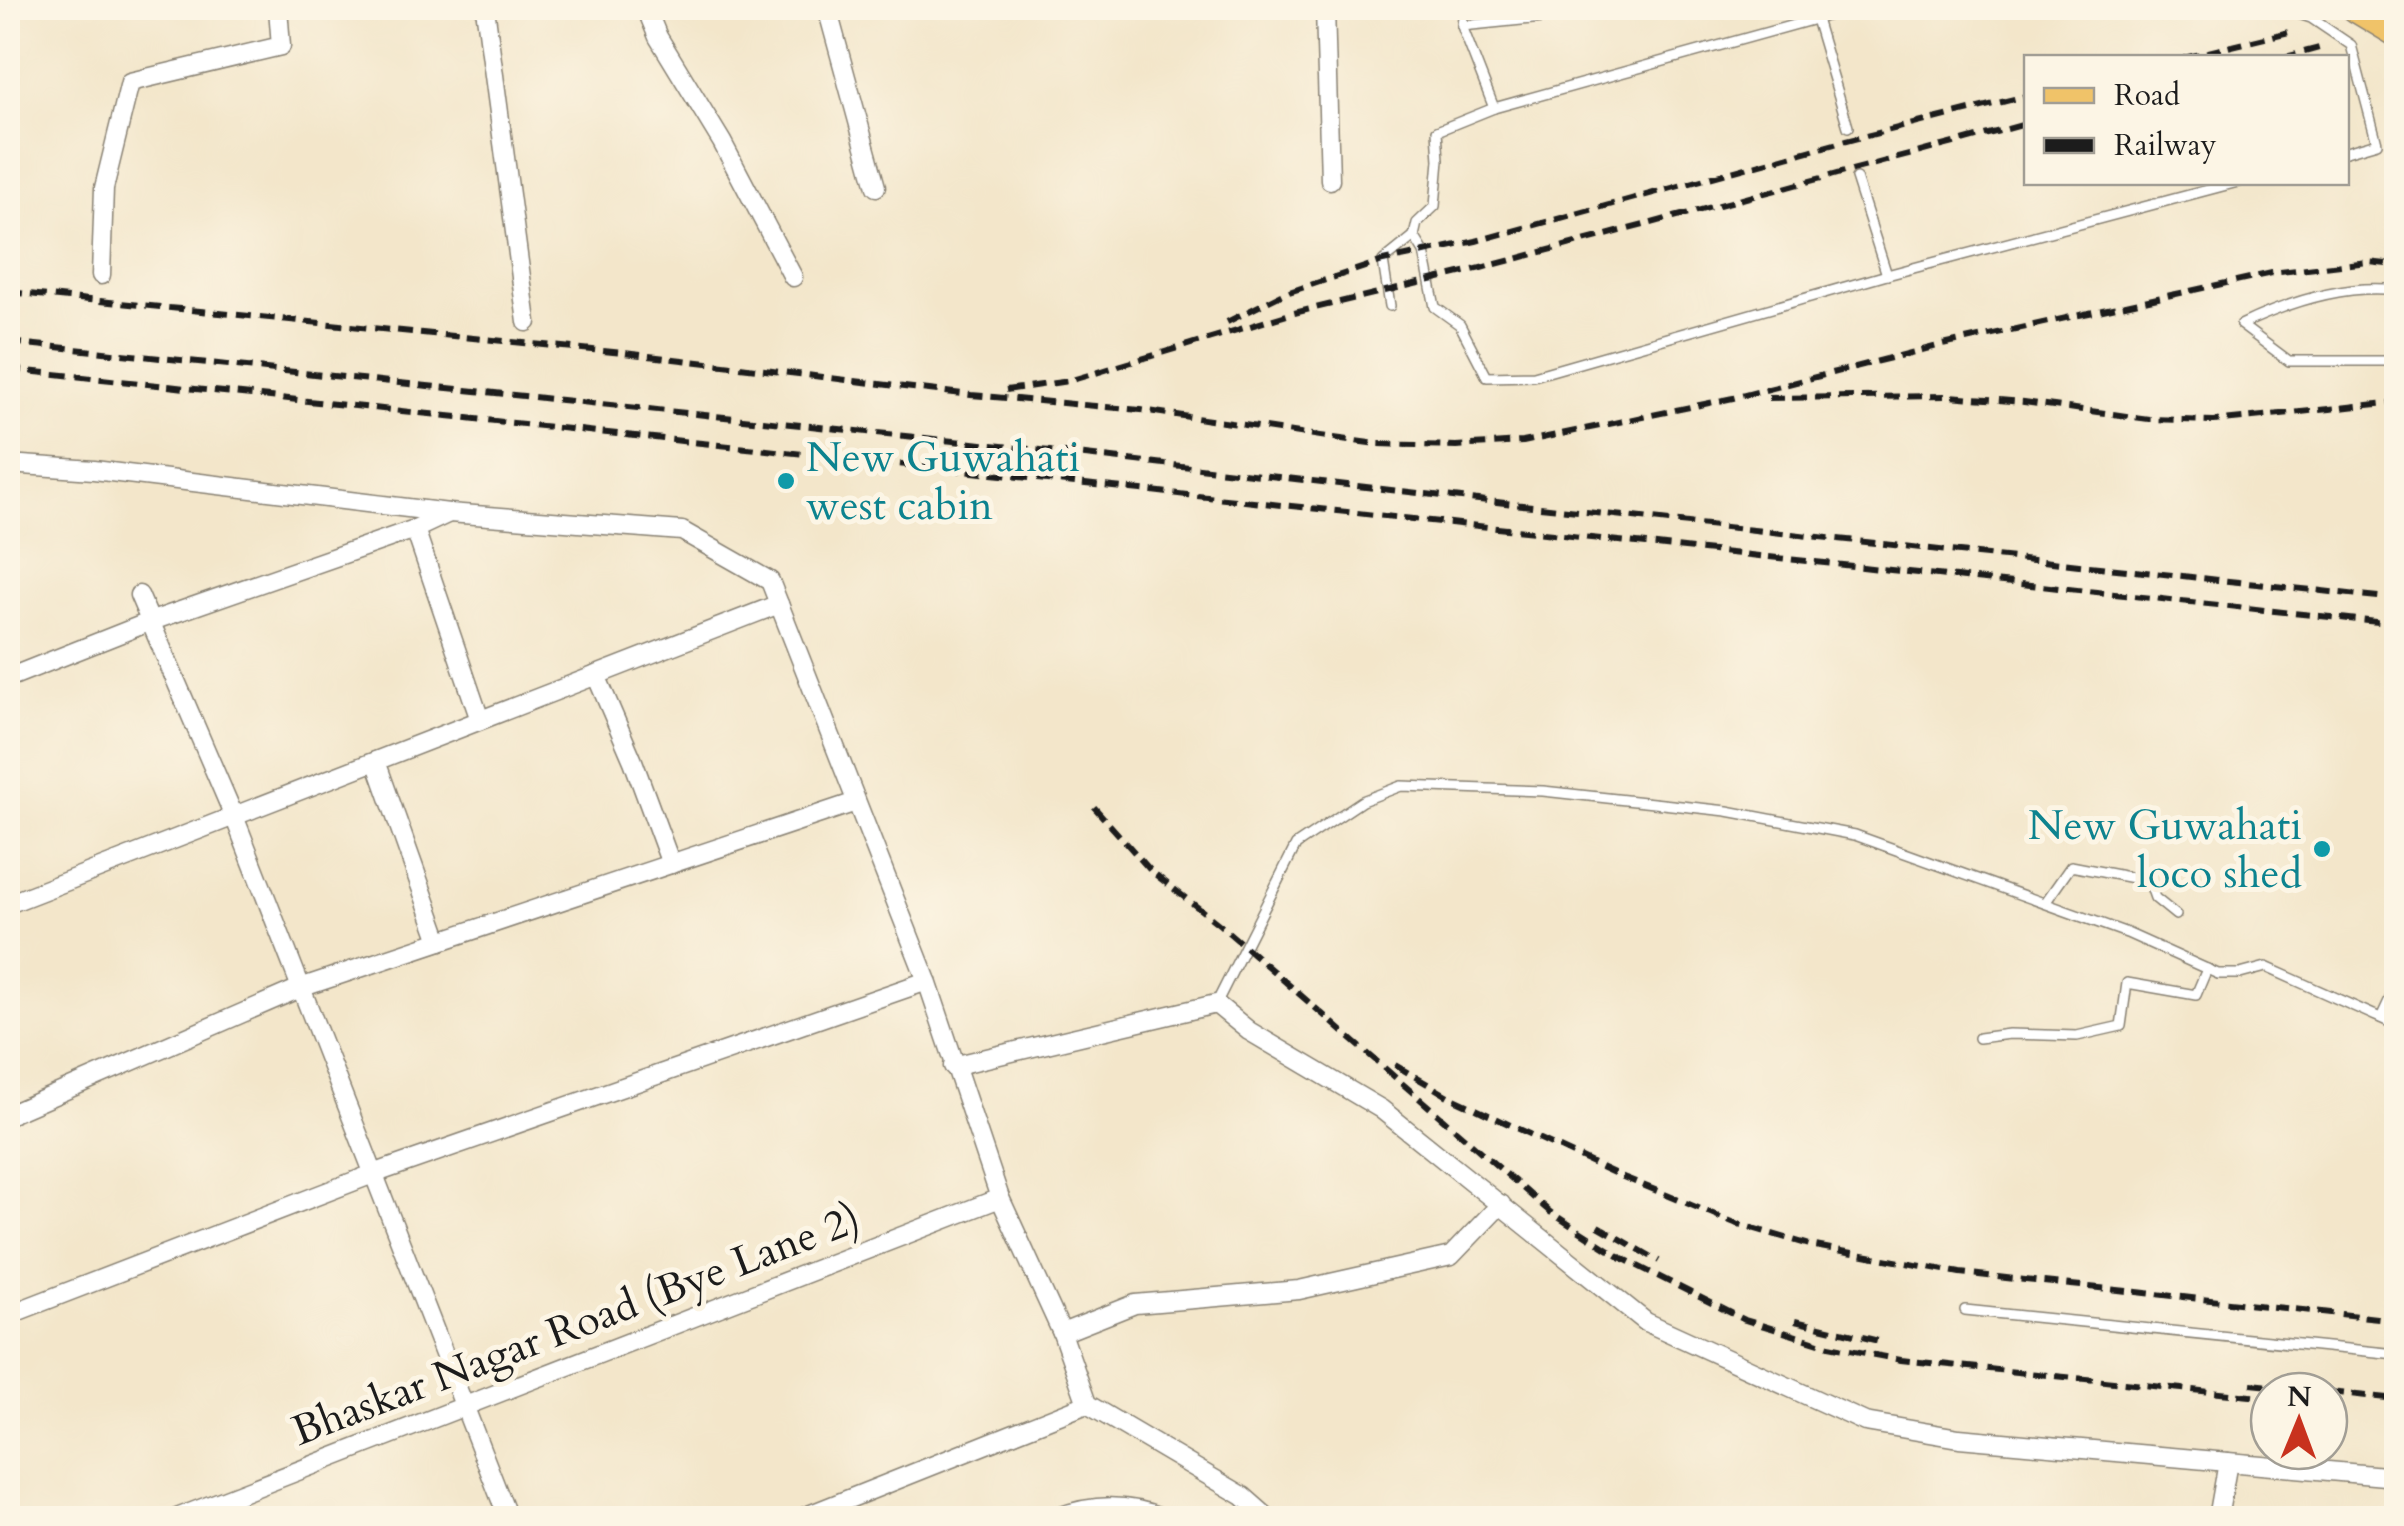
<svg xmlns="http://www.w3.org/2000/svg" width="2404" height="1526" viewBox="0 0 2404 1526" font-family="Cardo,serif">
<style>
.lines{fill:none;stroke-linecap:round;stroke-linejoin:round}
.lane-casing{stroke:#888173;stroke-width:12}
.street-casing{stroke:#888173;stroke-width:21}
.primary-casing{stroke:#888173;stroke-width:31}
.lane{stroke:#fff;stroke-width:9}
.street{stroke:#fff;stroke-width:18}
.primary{stroke:#f0c369;stroke-width:28}
.rail{stroke:#1c1c1c;stroke-width:6;stroke-dasharray:15 8;stroke-linecap:butt}
.culture-dot{fill:#0f9aa8;stroke:#fcf5e5;stroke-width:4}
.labels{text-anchor:middle;dominant-baseline:central;stroke-width:10;stroke-linejoin:round;paint-order:stroke}
.culture-label{font-size:42px;fill:#0d838f;stroke:#fcf5e5;text-anchor:start}
.street-label{font-size:42px;fill:#1c1c1c;stroke:#fcf5e5}
</style>
<rect width="100%" height="100%" fill="#fcf5e5"/>
<filter id="ink" filterUnits="userSpaceOnUse"><feTurbulence type="fractalNoise" baseFrequency=".01" numOctaves="2"/><feDisplacementMap in="SourceGraphic" scale="20" xChannelSelector="R" yChannelSelector="G"/><feConvolveMatrix kernelMatrix="1 2 1 2 8 2 1 2 1" color-interpolation-filters="sRGB"/></filter>
<filter id="wash" filterUnits="userSpaceOnUse"><feTurbulence type="fractalNoise" baseFrequency=".0048" numOctaves="4" result="noise"/><feDisplacementMap in="SourceGraphic" scale="40" xChannelSelector="R" yChannelSelector="G"/><feGaussianBlur stdDeviation="2.25" result="paint"/><feColorMatrix in="noise" values="0 0 0 0 0 0 0 0 0 0 0 0 0 0 0 0 0 1.4 0 .05"/><feComposite in="paint" operator="in"/></filter>
<g filter="url(#wash)">
<rect width="100%" height="100%" fill="#f3e6ca"/>
</g>
<g filter="url(#ink)">
<g class="lines">
<defs>
<g id="lane">
<path d="M 1464,8 L 1462,26 L 1494,108"/>
<path d="M 1855,8 L 1494,108 L 1437,131 L 1439,160 L 1435,206 L 1417,223 L 1414,236 L 1424,252 L 1435,307 L 1460,325 L 1487,377 L 1534,376 L 1887,275 L 2238,182"/>
<path d="M 2281,8 L 2311,18 L 2351,45 L 2377,143 L 2346,152"/>
<path d="M 1816,19 L 1848,127"/>
<path d="M 1462,26 L 1642,8"/>
<path d="M 1856,178 L 1887,275"/>
<path d="M 2396,290 C 2344,284 2287,303 2241,325 L 2289,361 L 2396,361"/>
<path d="M 1390,306 L 1383,261 L 1414,236"/>
<path d="M 2045,903 L 2071,866 L 2149,881 L 2155,898 L 2176,915"/>
<path d="M 1216,1004 L 1296,845 L 1362,801 L 1401,786 L 1543,791 L 1727,811 L 1855,835 L 2127,933 L 2218,974 L 2240,974 L 2266,967 L 2396,1025"/>
<path d="M 2381,1018 L 2396,986"/>
<path d="M 1979,1038 L 2009,1034 L 2077,1036 L 2121,1026 L 2127,983 L 2196,995 L 2207,969"/>
<path d="M 1965,1310 L 2396,1354"/>
</g>
<g id="street">
<path d="M 485,8 L 527,322"/>
<path d="M 646,8 L 658,37 L 722,142 L 793,277"/>
<path d="M 827,8 L 876,187"/>
<path d="M 1325,8 L 1330,180"/>
<path d="M 101,275 L 104,188 L 130,82 L 281,46 L 278,8"/>
<path d="M 8,464 L 94,470 L 449,513 L 682,531 L 770,581 L 927,981 L 1000,1198 L 1062,1333 L 1087,1404 L 1243,1496 L 1268,1518"/>
<path d="M 415,529 L 480,720"/>
<path d="M 139,595 L 234,816 L 508,1518"/>
<path d="M 596,675 L 633,761 L 671,864"/>
<path d="M 8,678 L 149,622 L 415,529 L 449,513"/>
<path d="M 376,761 L 440,941"/>
<path d="M 8,904 L 779,604"/>
<path d="M 953,1066 L 1216,1004 L 1249,1031 L 1381,1109 L 1646,1322 L 1865,1422 L 1959,1438 L 2396,1477"/>
<path d="M 8,1115 L 300,988 L 856,802"/>
<path d="M 8,1315 L 373,1174 L 927,981"/>
<path d="M 1062,1333 L 1135,1304 L 1299,1290 L 1451,1256 L 1501,1204"/>
<path d="M 177,1518 L 1000,1198"/>
<path d="M 801,1518 L 1087,1404"/>
<path d="M 1056,1518 C 1092,1504 1129,1504 1163,1518"/>
<path d="M 2218,1518 L 2228,1462"/>
</g>
<path id="primary" d="M 2356,8 L 2396,32"/>
</defs>
<use href="#lane" class="lane-casing"/>
<use href="#street" class="street-casing"/>
<use href="#primary" class="primary-casing"/>
<use href="#lane" class="lane"/>
<use href="#street" class="street"/>
<use href="#primary" class="primary"/>
<g class="rail">
<path d="M 2184,58 L 2293,31"/>
<path d="M 2282,58 L 2319,48"/>
<path d="M 8,292 L 624,353 L 971,395 L 1141,410 L 1376,444 L 1456,446 L 1523,442 L 1733,398 L 1938,346 L 2272,273 L 2368,262 L 2396,265"/>
<path d="M 1227,322 L 1283,294 L 1383,261 L 1476,241 L 1846,141 L 2026,96"/>
<path d="M 8,342 L 1068,453 L 1540,507 L 2396,599"/>
<path d="M 8,369 L 2396,624"/>
<path d="M 1006,390 L 1069,381 L 1290,314 L 1481,268 L 2026,124"/>
<path d="M 1769,398 L 1949,396 L 2024,402 L 2149,419 L 2214,421 L 2396,402"/>
<path d="M 1094,807 L 1151,871 L 1220,925 L 1550,1212 L 1620,1257 L 1745,1320 L 1829,1346 L 1901,1360 L 2269,1398"/>
<path d="M 1395,1065 L 1448,1096 L 1616,1174 L 1735,1223 L 1810,1245 L 1960,1273 L 2396,1320"/>
<path d="M 1598,1226 L 1659,1261"/>
<path d="M 1795,1321 L 1883,1342"/>
<path d="M 2251,1384 L 2319,1391"/>
<path d="M 2329,1392 L 2396,1399"/>
</g>
</g>
</g>
<g class="culture-dot">
<circle cx="786" cy="481" r="10"/>
<circle cx="2322" cy="849" r="10"/>
</g>
<g class="labels">
<g class="culture-label">
<text x="806" y="457">New Guwahati<tspan x="806" dy="48">west cabin</tspan></text>
<text x="2302" y="825" text-anchor="end">New Guwahati<tspan x="2302" dy="48">loco shed</tspan></text>
</g>
<g class="street-label">
<text transform="translate(576 1325) rotate(-21)">Bhaskar Nagar Road (Bye Lane 2)</text>
</g>
</g>
<rect width="2404" height="1526" fill="none" stroke="#fcf5e5" stroke-width="40"/>
<rect x="2024" y="55" width="325" height="130" fill="#fcf5e5" stroke="#a29e95" stroke-width="2.5"/>
<rect x="2044" y="88" width="50" height="15" fill="#f0c369" stroke="#a29e95" stroke-width="2.5"/>
<text x="2114" y="105" font-size="30" fill="#1c1c1c">Road</text>
<rect x="2044" y="138" width="50" height="15" fill="#1c1c1c" stroke="#a29e95" stroke-width="2.5"/>
<text x="2114" y="155" font-size="30" fill="#1c1c1c">Railway</text>
<g transform="translate(2299 1421) rotate(1)"><circle r="48" fill="#fcf5e5" stroke="#a29e95" stroke-width="2.5"/>
<path d="M0-8L18 38L0 25L-18 38Z" fill="#c8321e"/>
<text y="-15" font-size="28" font-weight="bold" text-anchor="middle" fill="#1c1c1c">N</text>
</g>
</svg>
